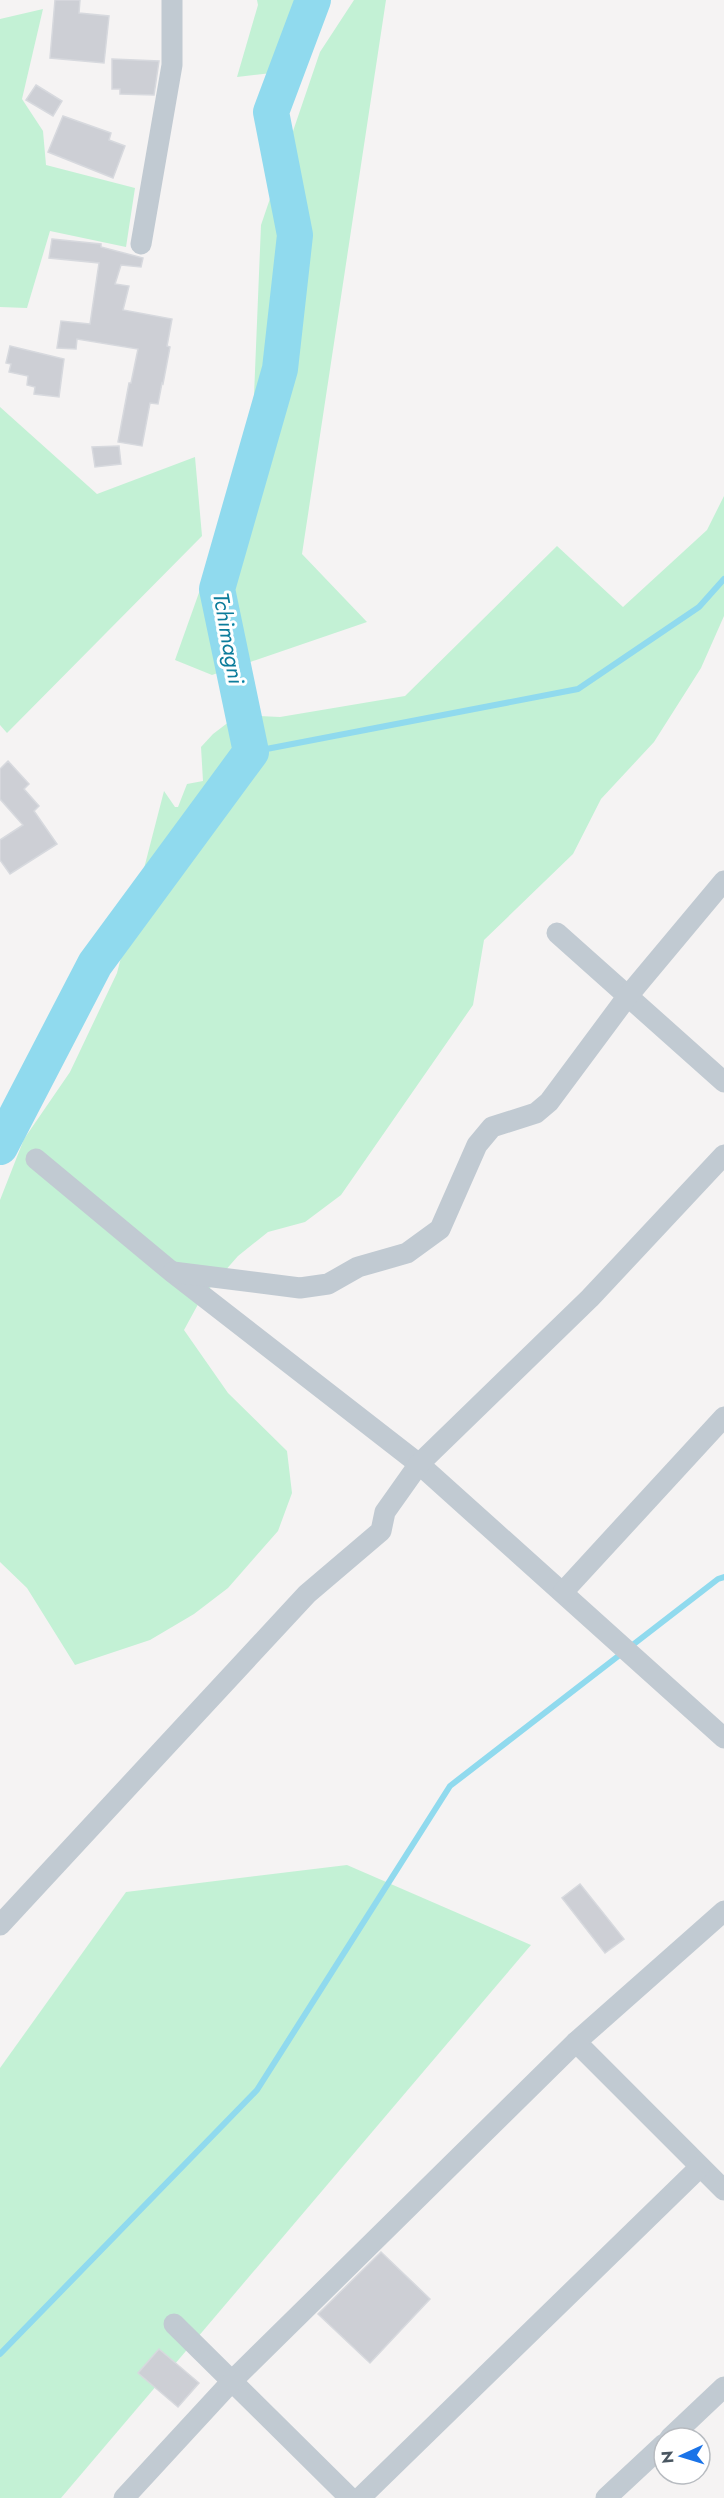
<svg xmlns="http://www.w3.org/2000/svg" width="724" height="2498" viewBox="0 0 724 2498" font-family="Jost,sans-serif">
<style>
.green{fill:#c3f1d5}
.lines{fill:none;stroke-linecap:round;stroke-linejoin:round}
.stream{stroke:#90daee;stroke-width:6}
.river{stroke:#90daee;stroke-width:36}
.building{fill:#cdcfd5;stroke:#d7d9de;stroke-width:1.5}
.street{stroke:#c1cad2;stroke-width:21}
.labels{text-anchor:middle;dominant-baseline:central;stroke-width:6;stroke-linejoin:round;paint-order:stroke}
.water-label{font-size:22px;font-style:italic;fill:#0c7c9b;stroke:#fff}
</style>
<rect width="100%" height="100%" fill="#f5f3f3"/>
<g class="green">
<path d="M 257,0 L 303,0 L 272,73 L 237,77 L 258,5 Z"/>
<path d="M 354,0 L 386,0 L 302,554 L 367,622 L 212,675 L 175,660 L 252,444 L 261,225 L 320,52 Z"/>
<path d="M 43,9 L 22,99 L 43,131 L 46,165 L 135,188 L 126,247 L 50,231 L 27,308 L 0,307 L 0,19 Z"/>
<path d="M 0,407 L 97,494 L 195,457 L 202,536 L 7,733 L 0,725 Z"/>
<path d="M 724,496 L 724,616 L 701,668 L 654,742 L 601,799 L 573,854 L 484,940 L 473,1005 L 341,1195 L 305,1222 L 268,1232 L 238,1256 L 202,1297 L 184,1330 L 228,1393 L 287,1451 L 292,1493 L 278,1531 L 228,1588 L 194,1614 L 150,1640 L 75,1665 L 27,1588 L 0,1562 L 0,1200 L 24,1139 L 70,1072 L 117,973 L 164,791 L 175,807 L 178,807 L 187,784 L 203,781 L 201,747 L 213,734 L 238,715 L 280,717 L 405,696 L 557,546 L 623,607 L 707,530 Z"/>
<path d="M 347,1865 L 531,1945 L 61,2498 L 0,2498 L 0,2068 L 126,1892 Z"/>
</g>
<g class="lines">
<g class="stream">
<path d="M 251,752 L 578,689 L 699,607 L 724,579"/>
<path d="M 0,2354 L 257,2090 L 450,1786 L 718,1579 L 724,1577"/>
</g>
<path class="river" d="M 0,1147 L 95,964 L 251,752 L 217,589 L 280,369 L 295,235 L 271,112 L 313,0"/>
</g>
<g class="building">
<path d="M 55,0 L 80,0 L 79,13 L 109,16 L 104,63 L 50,58 Z"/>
<path d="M 112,59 L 159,61 L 154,95 L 120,94 L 120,89 L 112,89 Z"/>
<path d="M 36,85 L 62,101 L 53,116 L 26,100 Z"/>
<path d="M 63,116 L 111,133 L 109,140 L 125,146 L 113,178 L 48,152 Z"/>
<path d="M 52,239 L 101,244 L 101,247 L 143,258 L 141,267 L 121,265 L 115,284 L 129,286 L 123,310 L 172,319 L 167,346 L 170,347 L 163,384 L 162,383 L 158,404 L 150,403 L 142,446 L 118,442 L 129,383 L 131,383 L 138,349 L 77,339 L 76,349 L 57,348 L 61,321 L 90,324 L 99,263 L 49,258 Z"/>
<path d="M 10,346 L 64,359 L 59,397 L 34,394 L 35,387 L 27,385 L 28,376 L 9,372 L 11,364 L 6,363 Z"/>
<path d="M 119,446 L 121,464 L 95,467 L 92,447 Z"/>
<path d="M 8,761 L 29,784 L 24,789 L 39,806 L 34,811 L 57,844 L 10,874 L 0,860 L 0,840 L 23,825 L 0,799 L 0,769 Z"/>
<path d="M 580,1884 L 624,1939 L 605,1953 L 562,1898 Z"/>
<path d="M 381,2252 L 430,2299 L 370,2363 L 318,2314 Z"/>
<path d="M 159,2349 L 199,2383 L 178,2407 L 138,2373 Z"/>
</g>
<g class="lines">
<g class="street">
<path d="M 141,244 L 172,65 L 172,0"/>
<path d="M 557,933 L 724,1082"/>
<path d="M 36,1159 L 172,1272 L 419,1464 L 724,1738"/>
<path d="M 173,1272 L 300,1288 L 328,1284 L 358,1267 L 407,1253 L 440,1229 L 477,1145 L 492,1127 L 536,1113 L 549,1102 L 627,997 L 724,881"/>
<path d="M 563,1592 L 724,1417"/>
<path d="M 0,1925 L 307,1594 L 381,1531 L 385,1512 L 419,1464 L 590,1298 L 724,1155"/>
<path d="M 576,2042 L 724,2190"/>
<path d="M 174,2324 L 350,2498"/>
<path d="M 670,2438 L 724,2387"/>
<path d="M 124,2498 L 232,2381 L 576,2042 L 724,1911"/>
<path d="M 360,2498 L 700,2167"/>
<path d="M 606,2498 L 664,2444"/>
</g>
</g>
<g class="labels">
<g class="water-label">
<text transform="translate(229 638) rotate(80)">Tchimagni</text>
</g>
</g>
<g transform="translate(682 2456) rotate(266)"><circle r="28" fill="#ffffff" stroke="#b7bbc0" stroke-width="1.5"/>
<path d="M0-4.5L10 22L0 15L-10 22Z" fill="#1a73e8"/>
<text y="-9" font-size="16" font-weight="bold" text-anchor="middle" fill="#4a5661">N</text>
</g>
</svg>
